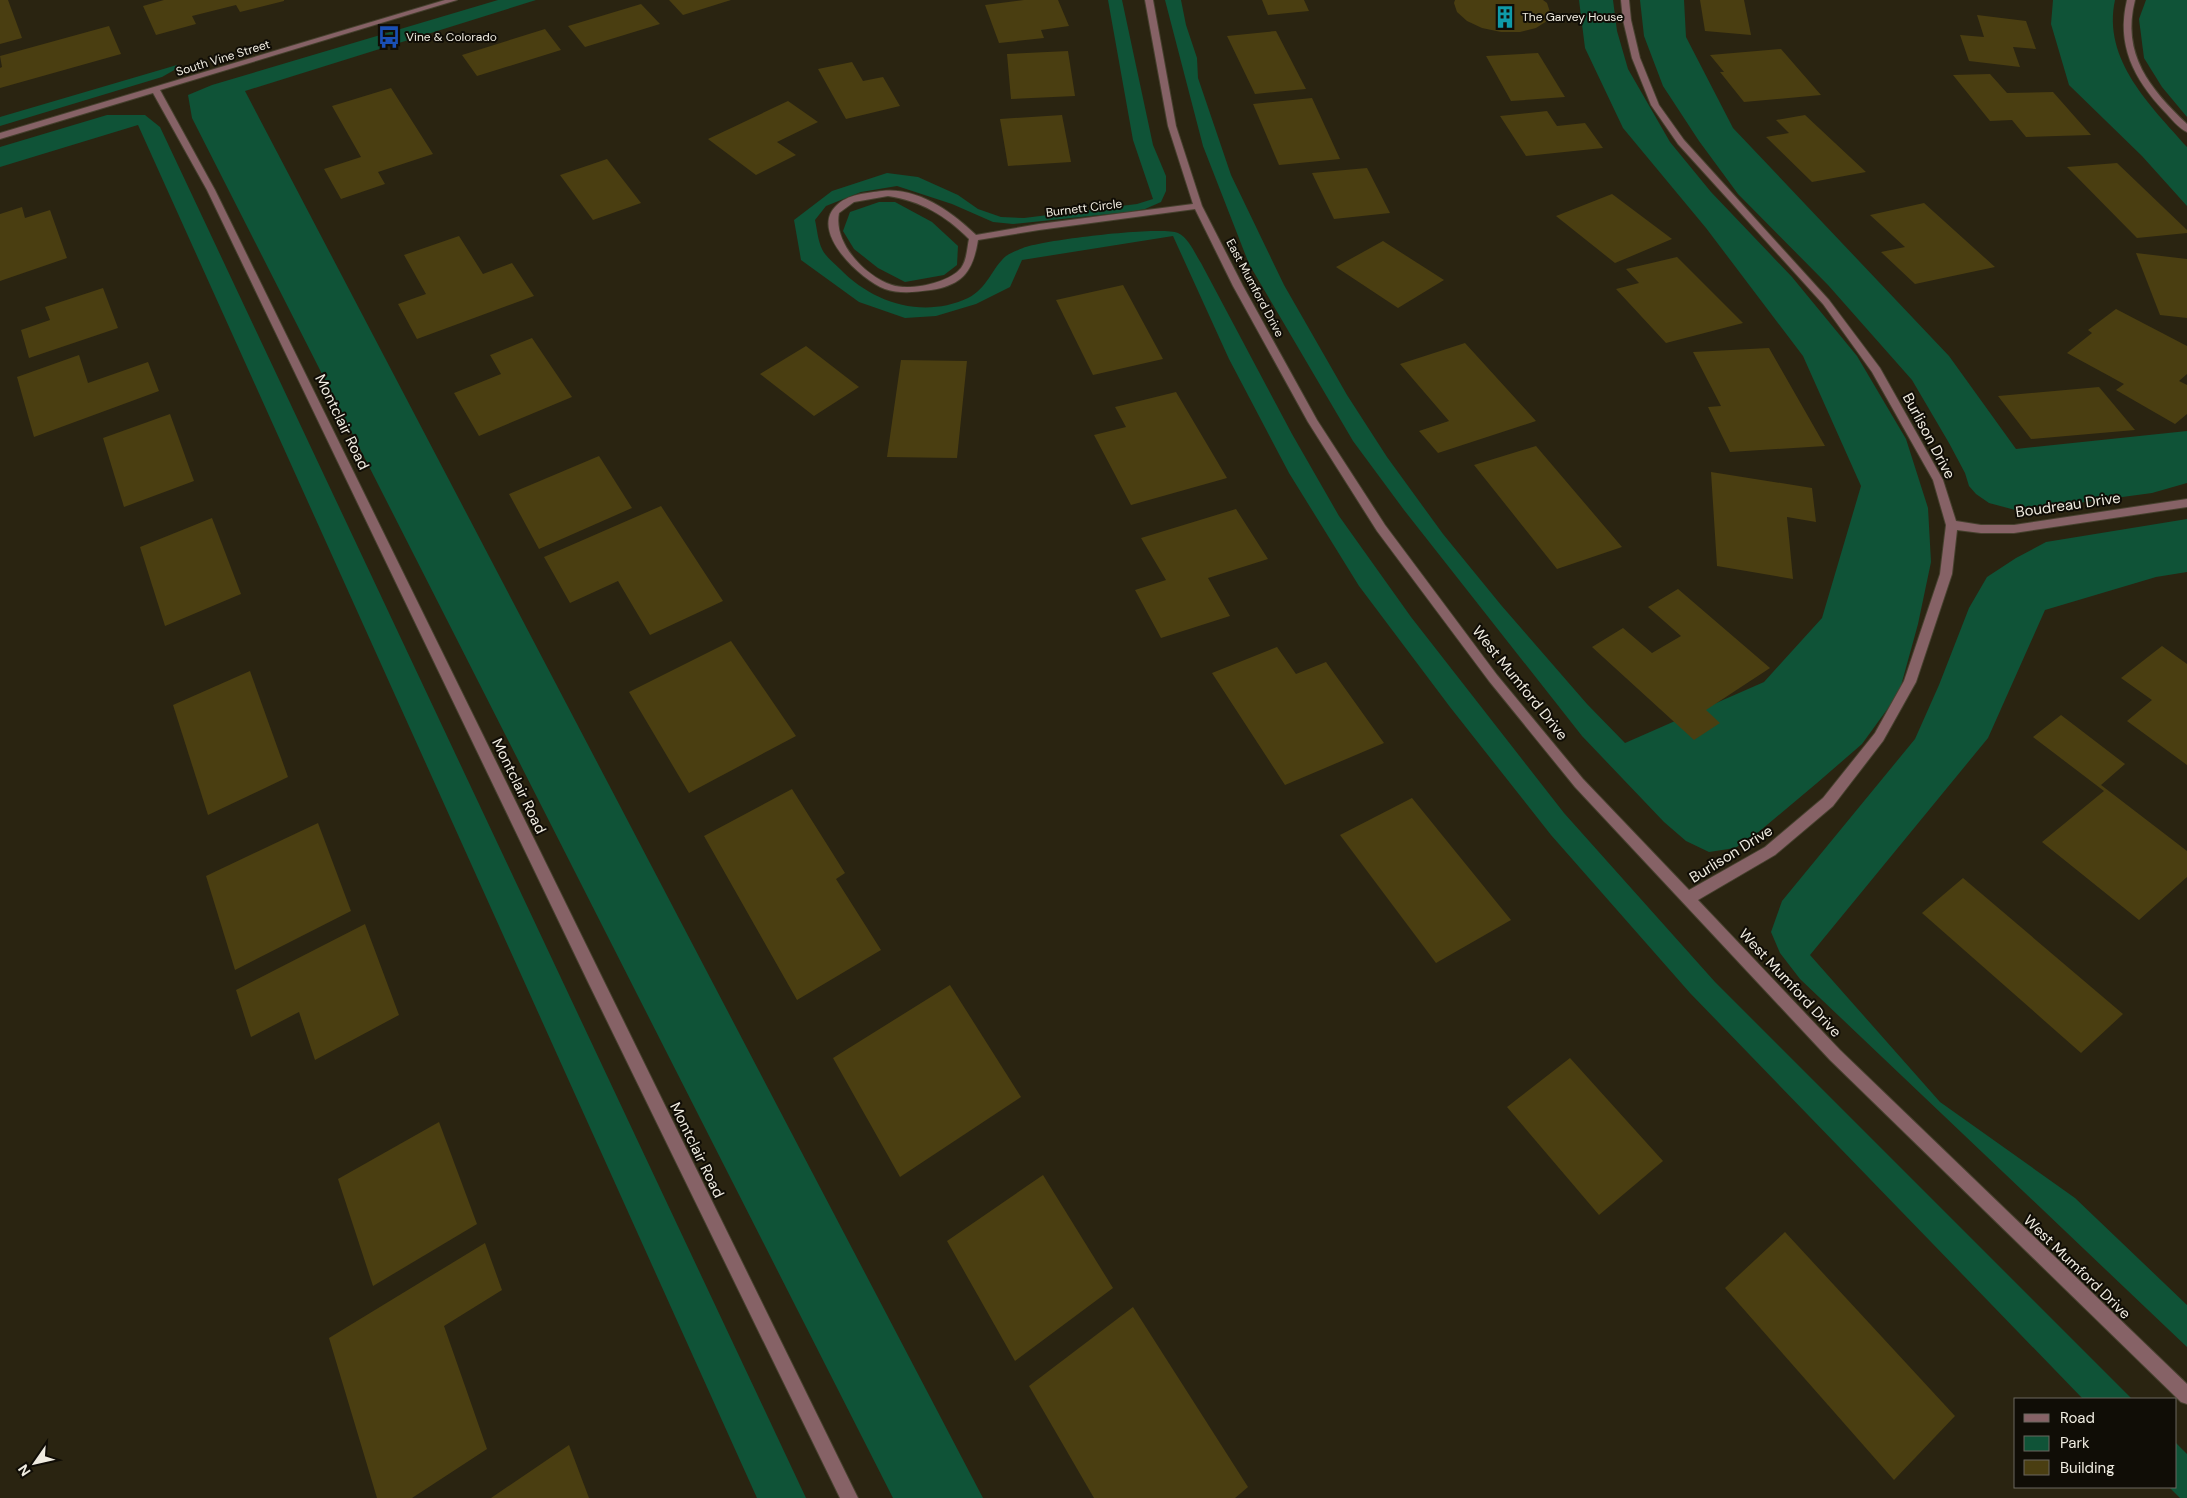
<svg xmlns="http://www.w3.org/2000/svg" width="2187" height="1498" viewBox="0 0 2187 1498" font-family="'DM Sans',sans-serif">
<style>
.green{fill:#0f5337}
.building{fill:#4a3e11}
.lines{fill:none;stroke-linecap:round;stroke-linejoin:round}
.minor-casing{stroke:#46402e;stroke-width:2}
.minor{fill:#866266;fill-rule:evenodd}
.labels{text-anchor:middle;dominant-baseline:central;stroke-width:4;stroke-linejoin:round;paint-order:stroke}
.far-poi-label{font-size:12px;fill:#f0ece1;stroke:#100d06;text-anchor:start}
.far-street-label{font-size:12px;fill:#f0ece1;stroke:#100d06}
.street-label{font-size:15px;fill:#f0ece1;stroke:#100d06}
</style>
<rect width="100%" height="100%" fill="#2a2411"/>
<g class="green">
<path d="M 498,0 L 536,0 L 245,91 L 983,1498 L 893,1498 L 192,118 L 188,95 L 212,85 Z"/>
<path d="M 1108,0 L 1122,0 L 1153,145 L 1166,176 L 1166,191 L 1161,202 L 1145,209 L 1128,212 L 1013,224 L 993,222 L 952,204 L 897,186 L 861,192 L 826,206 L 815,220 C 817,229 818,241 822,249 C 825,256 834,263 840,269 C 873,303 923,319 968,298 C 987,289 992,268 1006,256 C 1011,253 1018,250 1023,248 C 1044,240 1160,226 1178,233 C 1189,238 1195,254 1201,263 L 1292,434 L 1339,516 L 1411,617 L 1564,813 L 1715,982 L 2132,1399 L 2083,1399 L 1690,993 L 1551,835 L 1450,707 L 1359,586 L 1289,473 L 1229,359 L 1173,236 L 1022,260 L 1010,287 L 976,304 L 936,316 L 905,318 L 859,302 L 801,260 L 794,220 L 832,191 L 887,173 L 918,177 L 958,195 L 978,209 L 1001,217 L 1024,218 L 1137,204 L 1153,199 L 1133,140 Z"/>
<path d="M 1165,0 L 1181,0 L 1186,25 L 1197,58 L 1198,78 L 1231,175 L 1284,285 L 1347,395 L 1387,457 L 1443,534 L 1501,605 L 1587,704 L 1625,743 L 1764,682 L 1822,618 L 1861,486 L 1803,356 L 1706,228 L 1623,128 L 1585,48 L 1579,0 L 1613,0 L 1617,31 L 1628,69 L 1670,142 L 1711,192 L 1792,277 L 1857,356 L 1906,439 L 1928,508 L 1931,562 L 1918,624 L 1899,693 L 1862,744 L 1817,783 L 1755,835 L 1735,848 L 1709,852 L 1686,841 L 1664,822 L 1582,736 L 1404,510 L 1353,441 L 1249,264 L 1203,146 Z"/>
<path d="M 1640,0 L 1684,0 L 1686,37 L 1733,128 L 1949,356 L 2016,449 L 2187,431 L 2187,483 L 2152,493 L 2019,511 L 1989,503 L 1976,494 L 1969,486 L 1965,473 L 1949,443 L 1912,380 L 1828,285 L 1738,194 L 1699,141 L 1663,86 L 1644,36 Z"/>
<path d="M 2053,0 L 2115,0 C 2102,60 2151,106 2187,147 L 2187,206 L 2142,156 L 2069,85 L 2051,24 Z"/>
<path d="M 2146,0 L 2187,0 L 2187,117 L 2162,87 L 2144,58 L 2139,19 Z"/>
<path d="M 177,65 L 176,69 L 162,77 L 0,126 L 0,117 Z"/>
<path d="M 107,115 L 145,115 L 160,127 L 806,1498 L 757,1498 L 138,125 L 0,167 L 0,147 Z"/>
<path d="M 879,202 L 895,202 L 932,222 L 958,246 L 957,265 L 944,275 L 905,282 L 878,268 L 854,249 L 843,231 L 850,212 Z"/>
<path d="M 2187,519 L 2187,572 L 2156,577 L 2045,610 L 1988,738 L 1810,955 L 1940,1102 L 2075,1198 L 2187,1305 L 2187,1347 L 1800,979 L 1780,953 L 1771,932 L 1782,901 L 1915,739 L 1939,685 L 1969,608 L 1987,577 L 2016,558 L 2046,542 Z"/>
<path d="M 2176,1443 L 2187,1454 L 2187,1498 L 2180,1498 L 2169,1487 L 2176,1487 Z"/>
</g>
<g class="building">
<path d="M 0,0 L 8,0 L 22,38 L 0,44 Z"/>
<path d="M 164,0 L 284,0 L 284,1 L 240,12 L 236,5 L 192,16 L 196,24 L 156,35 L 143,6 Z"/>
<path d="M 669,0 L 731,0 L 683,15 Z"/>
<path d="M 1024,0 L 1058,0 L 1069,26 L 1041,30 L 1044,38 L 999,43 L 985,5 Z"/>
<path d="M 1262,0 L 1304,0 L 1309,11 L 1268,15 Z"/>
<path d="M 1455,0 L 1543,0 L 1547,3 L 1550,12 L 1547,21 L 1536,28 L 1520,32 L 1501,32 L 1482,28 L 1467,21 L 1457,12 L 1454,3 Z"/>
<path d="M 1700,0 L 1744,0 L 1751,35 L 1705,31 Z"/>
<path d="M 641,4 L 660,24 L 585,47 L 568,26 Z"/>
<path d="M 1977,15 L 2026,21 L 2036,49 L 2013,47 L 2020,67 L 1969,61 L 1960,35 L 1984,37 Z"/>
<path d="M 109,26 L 121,54 L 0,88 L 0,68 L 2,67 L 0,56 Z"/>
<path d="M 545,29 L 561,50 L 477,76 L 462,55 Z"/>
<path d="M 1276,31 L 1306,89 L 1255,94 L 1227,36 Z"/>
<path d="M 1781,49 L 1821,95 L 1744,102 L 1720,72 L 1724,72 L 1710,55 Z"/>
<path d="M 1068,51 L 1075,96 L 1011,99 L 1007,54 Z"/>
<path d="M 1538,53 L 1565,97 L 1511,101 L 1486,56 Z"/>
<path d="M 852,62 L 863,81 L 883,77 L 900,106 L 846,119 L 818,69 Z"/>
<path d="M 1990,74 L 2007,93 L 2053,92 L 2091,135 L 2026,137 L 2012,120 L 1990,121 L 1953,75 Z"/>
<path d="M 391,88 L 433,154 L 378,172 L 385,184 L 341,199 L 324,169 L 361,157 L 332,106 Z"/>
<path d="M 1312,98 L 1340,159 L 1279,165 L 1253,104 Z"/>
<path d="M 788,101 L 818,122 L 777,142 L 796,155 L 756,175 L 708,139 Z"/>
<path d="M 1547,111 L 1557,126 L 1585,123 L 1603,148 L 1526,156 L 1500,116 Z"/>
<path d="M 1062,115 L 1071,162 L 1008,166 L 1000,119 Z"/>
<path d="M 1805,115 L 1866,172 L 1812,182 L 1766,137 L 1789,133 L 1776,120 Z"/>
<path d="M 607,159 L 641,203 L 593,220 L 560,175 Z"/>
<path d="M 2117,163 L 2187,230 L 2187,233 L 2137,238 L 2067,167 Z"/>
<path d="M 1367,168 L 1390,213 L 1334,219 L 1312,173 Z"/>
<path d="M 1612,194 L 1672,239 L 1615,263 L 1556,216 Z"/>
<path d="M 1924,203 L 1995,267 L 1915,284 L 1881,252 L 1905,247 L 1870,215 Z"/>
<path d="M 22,207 L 25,218 L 50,210 L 67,258 L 0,281 L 0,214 Z"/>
<path d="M 459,236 L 483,274 L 512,263 L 534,296 L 417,339 L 398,304 L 426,294 L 404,255 Z"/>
<path d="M 1383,241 L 1444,280 L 1398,308 L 1336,267 Z"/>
<path d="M 2136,253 L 2187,259 L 2187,318 L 2160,315 Z"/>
<path d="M 1677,257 L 1743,323 L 1666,343 L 1616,289 L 1639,283 L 1626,269 Z"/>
<path d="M 1123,285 L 1163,359 L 1093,375 L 1056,300 Z"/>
<path d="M 103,288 L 118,328 L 29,358 L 21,330 L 50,320 L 45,307 Z"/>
<path d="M 2116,309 L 2187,346 L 2187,374 L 2179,381 L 2187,385 L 2187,414 L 2175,424 L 2116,390 L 2124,384 L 2067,353 L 2092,333 L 2088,330 Z"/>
<path d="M 532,338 L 572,397 L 479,436 L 454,393 L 501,374 L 490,355 Z"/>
<path d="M 1465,343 L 1536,421 L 1438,453 L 1419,431 L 1449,421 L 1400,364 Z"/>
<path d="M 806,346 L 859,387 L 814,416 L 760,374 Z"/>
<path d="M 1769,348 L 1825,446 L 1730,452 L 1708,407 L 1721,406 L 1693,352 Z"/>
<path d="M 79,355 L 88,383 L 148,362 L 159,391 L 34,437 L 17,377 Z"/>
<path d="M 901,360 L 967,361 L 957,458 L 887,457 Z"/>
<path d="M 2099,387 L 2135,430 L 2031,439 L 1998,396 Z"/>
<path d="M 1176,392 L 1227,478 L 1131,505 L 1094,435 L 1126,427 L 1115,407 Z"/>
<path d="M 170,414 L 194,481 L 124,507 L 103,438 Z"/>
<path d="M 1536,446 L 1553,466 L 1622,547 L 1557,569 L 1474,465 Z"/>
<path d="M 599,456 L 632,508 L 539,549 L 509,494 Z"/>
<path d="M 1711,472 L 1812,488 L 1816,522 L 1787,517 L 1793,579 L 1717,566 Z"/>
<path d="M 661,506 L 723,601 L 650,635 L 618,581 L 570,603 L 544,557 Z"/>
<path d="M 1236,509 L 1268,559 L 1208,578 L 1230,616 L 1161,638 L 1135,590 L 1166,580 L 1141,538 Z"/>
<path d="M 212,518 L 241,594 L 165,626 L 140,547 Z"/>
<path d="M 1678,589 L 1770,668 L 1706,710 L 1720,723 L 1694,740 L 1592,647 L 1623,628 L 1652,653 L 1681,636 L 1648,607 Z"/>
<path d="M 731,641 L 796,736 L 689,793 L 629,692 Z"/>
<path d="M 2162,646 L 2187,664 L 2187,765 L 2127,721 L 2152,700 L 2121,678 Z"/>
<path d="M 1277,647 L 1296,674 L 1326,662 L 1384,743 L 1285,785 L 1212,673 Z"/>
<path d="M 250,671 L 288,777 L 208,815 L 173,705 Z"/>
<path d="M 2061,715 L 2125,764 L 2101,785 L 2187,851 L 2187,877 L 2139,920 L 2042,842 L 2104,791 L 2033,737 Z"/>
<path d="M 792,789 L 845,873 L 836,879 L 881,950 L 797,1000 L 704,836 Z"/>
<path d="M 1412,798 L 1511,920 L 1436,963 L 1340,835 Z"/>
<path d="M 318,823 L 351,911 L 235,970 L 206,876 Z"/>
<path d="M 1963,878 L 2123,1014 L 2081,1053 L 1922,913 Z"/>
<path d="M 365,924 L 399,1015 L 315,1060 L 299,1012 L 251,1037 L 236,990 Z"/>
<path d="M 950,985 L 1021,1097 L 900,1177 L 833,1058 Z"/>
<path d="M 1570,1058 L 1663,1161 L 1599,1215 L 1507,1107 Z"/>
<path d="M 439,1122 L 477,1224 L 373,1286 L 338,1179 Z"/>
<path d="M 1043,1175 L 1113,1288 L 1015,1361 L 947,1241 Z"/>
<path d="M 1785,1232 L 1955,1416 L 1894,1480 L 1725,1288 Z"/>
<path d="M 485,1243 L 502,1290 L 444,1326 L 487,1449 L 412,1498 L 377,1498 L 329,1338 Z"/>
<path d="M 1133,1307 L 1248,1487 L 1235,1498 L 1094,1498 L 1029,1386 Z"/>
<path d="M 569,1445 L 589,1498 L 491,1498 Z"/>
</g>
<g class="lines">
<defs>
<g id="minor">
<path d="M 445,0 L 457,0 L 160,90 L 215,190 L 858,1498 L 840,1498 L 588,982 L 207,190 L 153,93 L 0,139 L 0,133 Z"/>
<path d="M 1145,0 L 1153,0 L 1176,126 L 1202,206 L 1243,286 L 1317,420 L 1385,525 L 1497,675 L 1583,779 L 1689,890 L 1765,847 L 1823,798 L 1875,733 L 1904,681 L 1940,574 L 1946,525 L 1933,480 L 1872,372 L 1823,304 L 1678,144 L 1651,105 L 1632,58 L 1623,20 L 1621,0 L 1629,0 L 1631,20 L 1640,58 L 1659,105 L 1684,140 L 1829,300 L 1880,368 L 1943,480 L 1956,521 L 1981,525 L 2014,525 L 2187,499 L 2187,507 L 2014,533 L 1981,533 L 1957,530 L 1952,574 L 1916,682 L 1883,741 L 1833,806 L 1775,855 L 1698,900 L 1840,1050 L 2187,1384 L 2187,1404 L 2181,1402 L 1830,1060 L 1575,787 L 1489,681 L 1377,531 L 1308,422 L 1233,286 L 1195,209 L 1039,230 L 978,240 C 973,271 963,285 931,290 C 915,292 900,294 885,289 C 861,280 809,232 836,206 C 847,194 868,193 882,191 C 918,187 952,212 976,235 L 1039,224 L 1193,204 L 1168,126 ZM 888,196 C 921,201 945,215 969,239 C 967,248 967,260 961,268 C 949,283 910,291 892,285 C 865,276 833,243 839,213 L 854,202 Z"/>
<path d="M 2127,0 L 2135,0 C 2121,54 2150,89 2187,124 L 2187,132 C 2178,128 2171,118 2164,111 C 2134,79 2116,45 2127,0 Z"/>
</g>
</defs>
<use href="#minor" class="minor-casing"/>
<use href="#minor" class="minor"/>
</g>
<defs>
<symbol id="building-bare" viewBox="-9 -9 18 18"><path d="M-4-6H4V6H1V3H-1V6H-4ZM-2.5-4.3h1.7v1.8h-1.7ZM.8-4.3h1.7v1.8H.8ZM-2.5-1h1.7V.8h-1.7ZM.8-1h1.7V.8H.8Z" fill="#0f9aa8" stroke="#100d06" stroke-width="2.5" paint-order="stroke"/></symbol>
<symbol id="bus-bare" viewBox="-9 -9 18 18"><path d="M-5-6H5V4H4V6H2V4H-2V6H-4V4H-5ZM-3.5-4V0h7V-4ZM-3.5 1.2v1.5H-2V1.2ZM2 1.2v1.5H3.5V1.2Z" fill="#1a4fb4" stroke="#100d06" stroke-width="2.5" paint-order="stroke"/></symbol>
</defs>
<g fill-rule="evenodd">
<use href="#building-bare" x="1489" y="1" width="32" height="32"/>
<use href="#bus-bare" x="373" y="21" width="32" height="32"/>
</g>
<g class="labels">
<g class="far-poi-label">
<text x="1522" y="17">The Garvey House</text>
<text x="406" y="37">Vine &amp; Colorado</text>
</g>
<g class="far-street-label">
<text transform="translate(223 58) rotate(-17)">South Vine Street</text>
<text transform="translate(1084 208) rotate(-7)">Burnett Circle</text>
<text transform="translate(1255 288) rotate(62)">East Mumford Drive</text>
</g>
<g class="street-label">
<text transform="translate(342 422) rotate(64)">Montclair Road</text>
<text transform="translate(1929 436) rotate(62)">Burlison Drive</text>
<text transform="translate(2068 505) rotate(-8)">Boudreau Drive</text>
<text transform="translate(1520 683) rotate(51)">West Mumford Drive</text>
<text transform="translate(519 786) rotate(64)">Montclair Road</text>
<text transform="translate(1731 854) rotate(-32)">Burlison Drive</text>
<text transform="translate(1790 983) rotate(47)">West Mumford Drive</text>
<text transform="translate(697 1150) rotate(64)">Montclair Road</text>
<text transform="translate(2077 1267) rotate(44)">West Mumford Drive</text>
</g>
</g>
<rect x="2014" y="1398" width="162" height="90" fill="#100d06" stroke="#6a665e"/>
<rect x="2024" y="1414" width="25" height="8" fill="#866266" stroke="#6a665e"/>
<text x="2060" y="1423" font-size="15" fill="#f0ece1">Road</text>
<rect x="2024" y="1436" width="25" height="15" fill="#0f5337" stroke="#6a665e"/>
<text x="2060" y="1448" font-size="15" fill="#f0ece1">Park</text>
<rect x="2024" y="1460" width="25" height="15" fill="#4a3e11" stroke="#6a665e"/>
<text x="2060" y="1473" font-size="15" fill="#f0ece1">Building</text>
<g transform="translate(35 1463) rotate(236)" stroke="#100d06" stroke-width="4" paint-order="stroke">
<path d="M0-4L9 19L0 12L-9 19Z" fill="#f0ece1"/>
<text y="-8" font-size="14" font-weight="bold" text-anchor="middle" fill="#f0ece1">N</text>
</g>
</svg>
